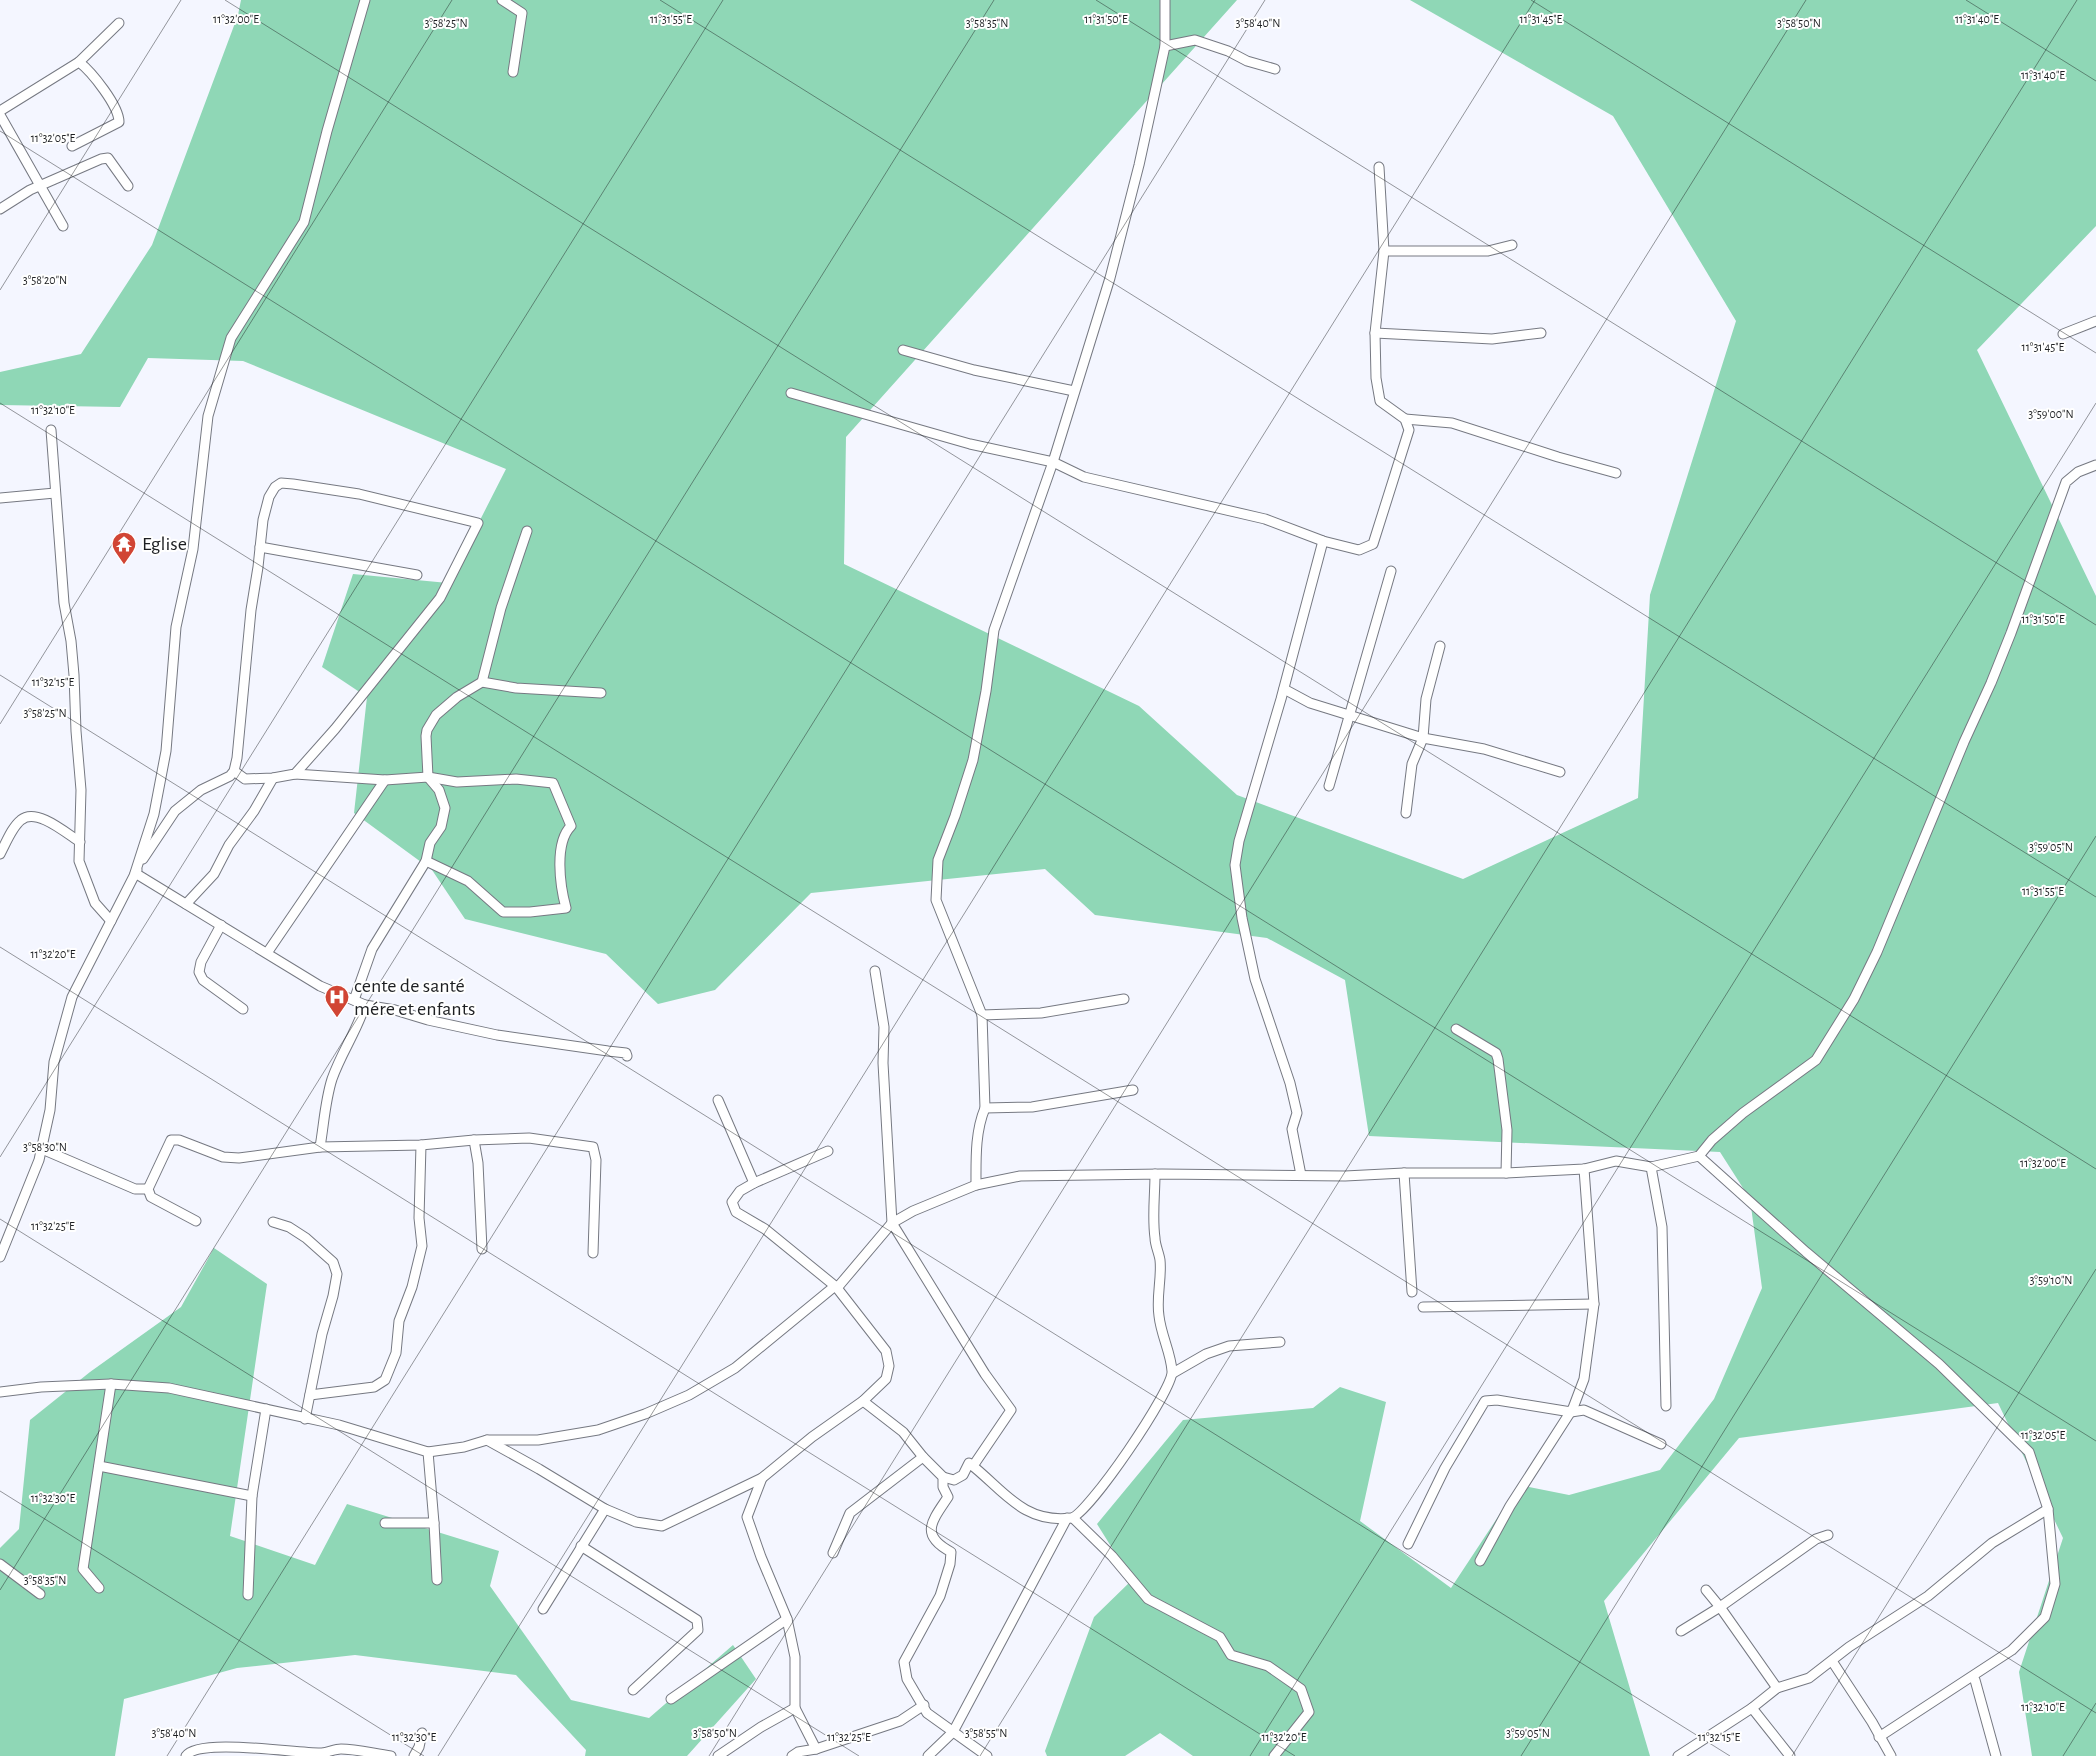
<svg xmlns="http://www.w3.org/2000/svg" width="2096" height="1756" viewBox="0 0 2096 1756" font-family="'Alegreya Sans',sans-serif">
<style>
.forest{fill:#8fd7b6}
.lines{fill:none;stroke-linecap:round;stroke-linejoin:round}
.minor-casing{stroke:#767982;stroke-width:11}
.minor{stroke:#fff;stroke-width:9}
.ticks{fill:none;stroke:#1d1f22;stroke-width:1;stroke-opacity:0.45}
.labels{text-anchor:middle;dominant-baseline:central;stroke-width:4;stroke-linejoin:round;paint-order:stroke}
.poi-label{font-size:20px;fill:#1d1f22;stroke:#fff;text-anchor:start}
.ticks-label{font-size:12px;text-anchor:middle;fill:#1d1f22;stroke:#fff;stroke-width:4;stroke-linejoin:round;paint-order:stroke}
</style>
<rect width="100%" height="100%" fill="#f4f6ff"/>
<g class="forest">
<path d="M 241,0 L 1237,0 L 846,437 L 844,564 L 1139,706 L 1237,795 L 1463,879 L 1638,798 L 1650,595 L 1736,321 L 1613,116 L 1410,0 L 2096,0 L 2096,226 L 1977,350 L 2096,596 L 2096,1756 L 2032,1756 L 2019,1672 L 2063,1538 L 1998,1403 L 1739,1438 L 1604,1601 L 1650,1756 L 1193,1756 L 1160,1733 L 1125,1756 L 1047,1756 L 1045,1751 L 1094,1617 L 1132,1580 L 1097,1524 L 1183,1420 L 1313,1408 L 1340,1387 L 1386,1402 L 1360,1521 L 1451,1588 L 1519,1485 L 1569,1495 L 1660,1470 L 1714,1399 L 1762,1288 L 1750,1199 L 1720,1152 L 1369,1136 L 1345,980 L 1267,938 L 1095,915 L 1045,869 L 811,893 L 715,990 L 658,1004 L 606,954 L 465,919 L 432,870 L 354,813 L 367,697 L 322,667 L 353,574 L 448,583 L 506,469 L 243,361 L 148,358 L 120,407 L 0,405 L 0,372 L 81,354 L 152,245 L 238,15 Z"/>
<path d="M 214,1248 L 267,1284 L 230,1536 L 315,1565 L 347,1504 L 499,1551 L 490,1586 L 571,1700 L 649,1718 L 733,1645 L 756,1679 L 687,1756 L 585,1756 L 586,1750 L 516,1675 L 355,1655 L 237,1668 L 124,1699 L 115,1756 L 0,1756 L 0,1548 L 19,1529 L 30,1420 L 90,1372 L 181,1307 Z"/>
</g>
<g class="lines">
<defs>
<g id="minor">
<path d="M 365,0 L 327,131 L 304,222 L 231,338 L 208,416 L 193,549 L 176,627 L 166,751 L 154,814 L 135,873 L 320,986 L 365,1005 L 395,1010 L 428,1020 L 497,1035 L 608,1051 L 626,1053 L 627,1056"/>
<path d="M 502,0 L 522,13 L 513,72"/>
<path d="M 1165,46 L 1195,40 L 1228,51 L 1247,61 L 1275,69"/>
<path d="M 79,62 L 119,23"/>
<path d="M 0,111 L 79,62 C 92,72 119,106 119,122 L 72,146"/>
<path d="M 0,115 L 63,226"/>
<path d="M 0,209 L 30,190 L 101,159 L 108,158 L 128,186"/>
<path d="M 1384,251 L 1488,251 L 1512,245"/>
<path d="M 1375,333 L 1492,339 L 1541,333"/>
<path d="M 2063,334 L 2096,321"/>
<path d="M 903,350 L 974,370 L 1074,391"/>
<path d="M 791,393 L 970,444 L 1053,462 L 1084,477 L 1265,519 L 1323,541 L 1359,550 L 1373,544 L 1409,430 L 1405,419 L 1380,401 L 1376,378 L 1375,333 L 1384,251 L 1379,167"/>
<path d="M 1405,419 L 1452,423 L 1558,457 L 1616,473"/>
<path d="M 51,430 L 64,603 L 71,641 L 74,675 L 76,731 L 81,790 L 79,861 L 95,903 L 111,921"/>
<path d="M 0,498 L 55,493"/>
<path d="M 260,547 L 417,575"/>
<path d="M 482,682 L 501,608 L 527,531"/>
<path d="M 1284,689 L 1310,703 L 1423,738 L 1484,749 L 1560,772"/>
<path d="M 295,774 L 385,780 L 428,777 L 457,782 L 516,779 L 553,783 L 571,826 C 554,843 560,886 566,908 L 530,912 L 503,912 L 468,881 L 426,861"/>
<path d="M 1329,786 L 1391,571"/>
<path d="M 1406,813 L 1412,764 L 1423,738 L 1426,699 L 1440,646"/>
<path d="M 0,854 C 6,843 12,827 21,820 C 36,807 66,833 80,842"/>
<path d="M 143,859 L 175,811 L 201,790 L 230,776 L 234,771 L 237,758 L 251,610 L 258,567 L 263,520 L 269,497 L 275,487 L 281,483 L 293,484 L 359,494 L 478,523 L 440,598 L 335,729 L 295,774 L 273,778 L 245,779 L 234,771"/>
<path d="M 186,904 L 214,874 L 229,845 L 254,811 L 273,778"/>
<path d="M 221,925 L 201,962 L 199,972 L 203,980 L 243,1009"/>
<path d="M 267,953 L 385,780"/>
<path d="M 875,971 L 884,1027 L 883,1063 L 892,1223 L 985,1374 L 1011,1410 L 973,1466"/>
<path d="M 354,1000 L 372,949 L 426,861 L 430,843 L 441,827 L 445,808 L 439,790 L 428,777 L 426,736 L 427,730 L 436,715 L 457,697 L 482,682 L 516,688 L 601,693"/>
<path d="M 982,1015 L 1041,1013 L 1124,999"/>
<path d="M 1456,1029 L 1496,1053 L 1498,1059 L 1507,1130 L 1506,1173"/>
<path d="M 718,1100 L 754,1183"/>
<path d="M 985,1108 L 1032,1107 L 1133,1090"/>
<path d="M 474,1140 L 478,1163 L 482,1249"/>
<path d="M 320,1147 C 324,1124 325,1101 332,1079 C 341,1053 357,1031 365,1005"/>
<path d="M 42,1149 L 135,1189 L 148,1189"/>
<path d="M 828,1151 L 754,1183 L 740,1191 L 732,1202 L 736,1212 L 765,1229 L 835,1286"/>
<path d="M 1699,1156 L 1806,1252 L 1939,1364 L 2029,1452 L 2048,1509 L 2055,1584 L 2045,1617 L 2012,1650 L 1879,1737"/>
<path d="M 1651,1167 L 1662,1227 L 1666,1406"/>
<path d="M 1404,1173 L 1412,1292"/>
<path d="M 1301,1175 L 1292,1129 L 1297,1113 L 1290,1083 L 1255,979 L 1242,918 L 1235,865 L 1239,841 L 1281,699 L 1323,541"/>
<path d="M 976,1185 C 976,1159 975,1132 985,1108 L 982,1015 L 936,900 L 938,860 L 955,816 L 973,760 L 986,691 L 994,630 L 1053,462 L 1110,278 L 1139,165 L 1165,46 L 1165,0"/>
<path d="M 196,1221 L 151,1197 L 148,1189 L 171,1140 L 179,1140 L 223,1157 L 239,1158 L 320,1147 L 421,1145 L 474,1140 L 529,1138 L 593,1147 L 596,1160 L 593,1253"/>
<path d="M 273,1222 L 289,1227 L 306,1238 L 333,1262 L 337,1274 L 333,1296 L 322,1334 L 305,1419"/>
<path d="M 0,1257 L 39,1160 L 50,1110 L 54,1062 L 72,997 L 137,870"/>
<path d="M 1423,1307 L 1594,1304"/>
<path d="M 1173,1373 L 1206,1354 L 1229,1346 L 1280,1342"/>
<path d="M 0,1392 L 41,1387 L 111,1384 L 169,1388 L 339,1425 L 428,1452 L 464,1447 L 487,1440 L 538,1440 L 598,1430 L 645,1414 L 689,1395 L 735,1368 L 835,1286 L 837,1288 L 892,1223 L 913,1211 L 976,1185 L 1020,1176 L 1162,1174 L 1345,1176 L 1404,1173 L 1506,1173 L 1584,1169 L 1616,1161 L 1651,1167 L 1699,1156 L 1712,1140 L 1743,1113 L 1816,1060 L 1854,999 L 1877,952 L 1964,742 L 1991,683 L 2011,633 L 2066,482 L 2078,472 L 2096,465"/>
<path d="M 310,1395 L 374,1387 L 385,1380 L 396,1353 L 399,1321 L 412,1287 L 422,1246 L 419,1218 L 421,1145"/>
<path d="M 863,1401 L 903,1432 L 923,1457 L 943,1477 L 943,1487 L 948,1497 C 932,1521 919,1535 951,1552 L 950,1564 L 940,1596 L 904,1662 L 907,1679 L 927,1713 L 987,1756"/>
<path d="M 487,1440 L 539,1469 L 605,1509 L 636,1522 L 662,1526 L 762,1478 L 812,1437 L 863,1401 L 886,1379 L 889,1366 L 886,1351 L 837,1288"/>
<path d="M 428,1452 L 434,1523 L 437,1580"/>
<path d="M 99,1466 L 252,1496"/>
<path d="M 943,1477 L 954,1480 L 963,1475 L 969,1463 C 1002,1488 1022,1524 1071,1518 C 1087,1516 1174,1389 1172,1371 C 1171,1353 1161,1335 1159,1316 C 1156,1297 1162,1278 1160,1260 C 1159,1253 1155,1245 1155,1238 C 1152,1217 1155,1195 1155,1174"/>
<path d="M 762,1478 L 747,1517 L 761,1557 L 787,1619 L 795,1657 L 795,1708 L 816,1749"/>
<path d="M 1073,1518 L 1112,1556 L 1148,1599 L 1220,1637 L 1231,1655 L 1268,1666 L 1301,1689 L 1309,1712 L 1274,1756"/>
<path d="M 385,1523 L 434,1523"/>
<path d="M 1408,1544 L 1445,1468 L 1485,1401 L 1497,1400 L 1571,1412 L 1584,1410 L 1661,1444"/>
<path d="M 581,1546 L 697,1620 L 698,1630 L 633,1690"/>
<path d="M 833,1553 L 850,1513 L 923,1457"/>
<path d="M 1480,1561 L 1510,1506 L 1573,1408 L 1584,1379 L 1594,1304 L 1584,1169"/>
<path d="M 0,1564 L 40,1594"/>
<path d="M 99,1588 L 83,1569 L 111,1384"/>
<path d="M 1706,1590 L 1720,1607 L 1777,1688"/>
<path d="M 248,1595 L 252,1496 L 266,1409"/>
<path d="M 543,1609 L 605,1509"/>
<path d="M 1681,1631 L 1720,1607 L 1816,1539 L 1828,1535"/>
<path d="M 1832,1661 L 1872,1722 L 1891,1756"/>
<path d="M 1975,1680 L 1996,1756"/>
<path d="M 671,1699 L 787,1619"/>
<path d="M 1752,1708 L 1790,1756"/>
<path d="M 186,1756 C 198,1737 299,1754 322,1753 C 329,1752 335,1749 341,1749 C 357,1749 375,1754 391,1756"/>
<path d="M 414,1756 L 419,1747 L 422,1733"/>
<path d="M 718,1756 L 761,1727 L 795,1708"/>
<path d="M 792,1756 L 798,1752 L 816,1749 L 900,1721 L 924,1705"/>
<path d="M 928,1756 L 953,1732 L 1067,1518"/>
<path d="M 1678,1756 L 1752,1708 L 1777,1688 L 1809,1678 L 1849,1647 L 1928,1596 L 1992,1543 L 2048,1509"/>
</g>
</defs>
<use href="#minor" class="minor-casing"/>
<use href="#minor" class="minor"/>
</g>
<path class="ticks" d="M 225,0 L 2096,1169M 660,0 L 2096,897M 1096,0 L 2096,625M 1531,0 L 2096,353M 1966,0 L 2096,81M 0,131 L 2096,1441M 0,290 L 181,0M 0,403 L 2096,1713M 0,675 L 1730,1756M 0,724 L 452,0M 0,947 L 1295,1756M 0,1157 L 723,0M 0,1219 L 859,1756M 0,1491 L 424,1756M 0,1590 L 994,0M 167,1756 L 1265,0M 438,1756 L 1535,0M 709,1756 L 1806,0M 980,1756 L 2077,0M 1250,1756 L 2096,403M 1521,1756 L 2096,836M 1792,1756 L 2096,1269M 2063,1756 L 2096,1703"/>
<defs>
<symbol id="temple-pin" viewBox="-11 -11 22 30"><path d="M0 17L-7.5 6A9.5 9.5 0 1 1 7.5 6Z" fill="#d14534" stroke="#fff"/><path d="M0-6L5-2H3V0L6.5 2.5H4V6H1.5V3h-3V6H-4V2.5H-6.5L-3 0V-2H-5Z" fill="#fff"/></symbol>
<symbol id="hospital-pin" viewBox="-11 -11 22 30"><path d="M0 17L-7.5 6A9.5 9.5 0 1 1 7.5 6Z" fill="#d14534" stroke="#fff"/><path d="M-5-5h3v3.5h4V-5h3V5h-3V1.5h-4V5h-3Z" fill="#fff"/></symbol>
</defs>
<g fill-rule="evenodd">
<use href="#temple-pin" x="110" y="530" width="28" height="38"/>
<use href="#hospital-pin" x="323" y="983" width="28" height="38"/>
</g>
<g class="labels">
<g class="poi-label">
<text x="142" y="544">Eglise</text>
<text x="354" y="986">cente de santé<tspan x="354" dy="23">mére et enfants</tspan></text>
</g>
</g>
<g class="ticks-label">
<text x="236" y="23">11°32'00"E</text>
<text x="671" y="23">11°31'55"E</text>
<text x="1106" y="23">11°31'50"E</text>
<text x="1541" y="23">11°31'45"E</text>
<text x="1977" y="23">11°31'40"E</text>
<text x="446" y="27">3°58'25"N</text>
<text x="987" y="27">3°58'35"N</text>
<text x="1258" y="27">3°58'40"N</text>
<text x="1799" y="27">3°58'50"N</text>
<text x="2043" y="79">11°31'40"E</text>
<text x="53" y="142">11°32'05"E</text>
<text x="45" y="284">3°58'20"N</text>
<text x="2043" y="351">11°31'45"E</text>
<text x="53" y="414">11°32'10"E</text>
<text x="2051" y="418">3°59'00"N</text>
<text x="2043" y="623">11°31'50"E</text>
<text x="53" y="686">11°32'15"E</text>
<text x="45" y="717">3°58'25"N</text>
<text x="2051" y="851">3°59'05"N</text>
<text x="2043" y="895">11°31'55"E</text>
<text x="53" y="958">11°32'20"E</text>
<text x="45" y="1151">3°58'30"N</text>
<text x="2043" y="1167">11°32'00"E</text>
<text x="53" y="1230">11°32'25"E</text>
<text x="2051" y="1284">3°59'10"N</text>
<text x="2043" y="1439">11°32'05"E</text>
<text x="53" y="1502">11°32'30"E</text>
<text x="45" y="1584">3°58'35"N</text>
<text x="2043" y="1711">11°32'10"E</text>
<text x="174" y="1737">3°58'40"N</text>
<text x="715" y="1737">3°58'50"N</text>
<text x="986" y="1737">3°58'55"N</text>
<text x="1528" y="1737">3°59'05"N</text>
<text x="414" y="1741">11°32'30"E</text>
<text x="849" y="1741">11°32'25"E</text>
<text x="1284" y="1741">11°32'20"E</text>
<text x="1719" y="1741">11°32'15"E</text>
</g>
</svg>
